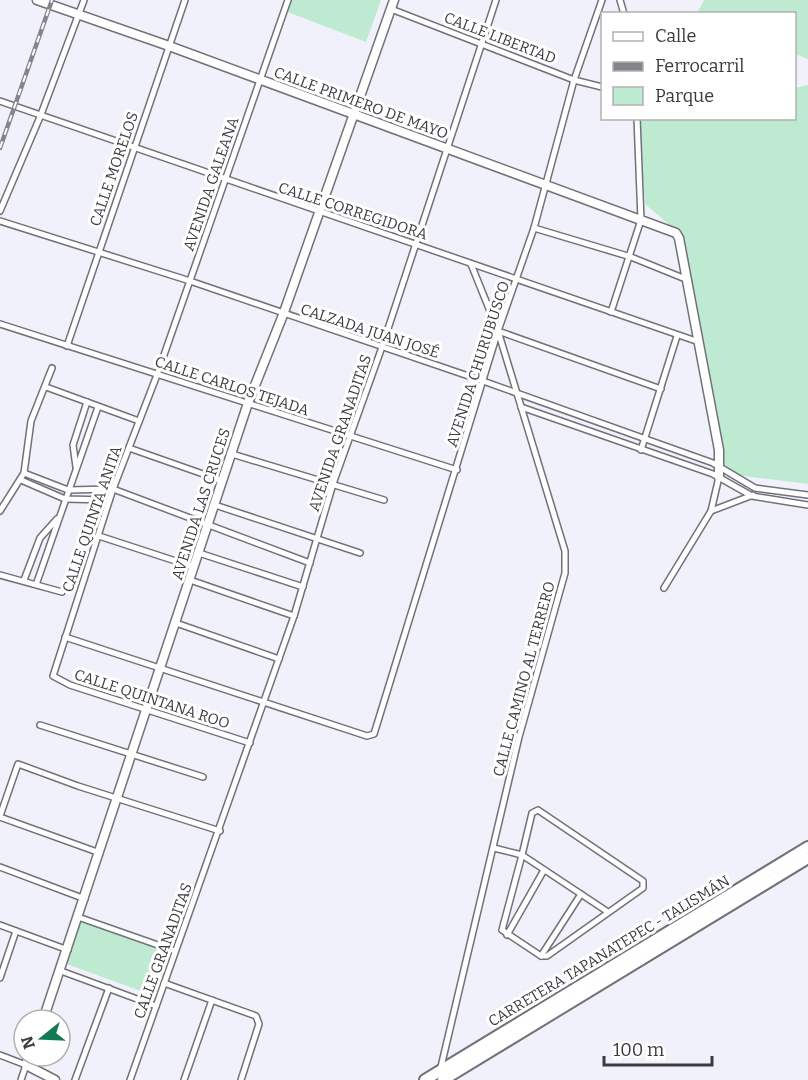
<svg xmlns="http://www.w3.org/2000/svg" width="808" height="1080" viewBox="0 0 808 1080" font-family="Bitter,serif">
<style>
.green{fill:#beead2}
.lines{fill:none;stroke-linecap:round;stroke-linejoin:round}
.street-casing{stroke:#71717a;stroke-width:8}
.secondary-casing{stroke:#71717a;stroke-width:11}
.highway-casing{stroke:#71717a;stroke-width:14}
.street{stroke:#fff;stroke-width:5}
.secondary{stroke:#fff;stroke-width:8}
.highway{stroke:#fff;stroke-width:10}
.rail-casing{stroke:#84848a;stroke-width:4.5}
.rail{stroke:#fff;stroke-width:2;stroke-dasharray:7;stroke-linecap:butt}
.labels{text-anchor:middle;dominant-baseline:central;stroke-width:6;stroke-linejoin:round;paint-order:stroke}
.street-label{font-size:15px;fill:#3b3b3f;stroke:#fff}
</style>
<rect width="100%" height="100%" fill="#f1f1fc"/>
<g class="green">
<path d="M 288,0 L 381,0 L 366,42 L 285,11 Z"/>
<path d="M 704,0 L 808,0 L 808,59 L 795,54 L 794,14 L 697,13 Z"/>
<path d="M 808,85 L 808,484 L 736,475 L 715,457 L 697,335 L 673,228 L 645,204 L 639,119 L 794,118 L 795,88 Z"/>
<path d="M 82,918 L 168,950 L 149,994 L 64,963 Z"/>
</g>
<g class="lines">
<defs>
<g id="street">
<path d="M 620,0 L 624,14"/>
<path d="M 391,9 L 574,80 L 602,87"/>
<path d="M 0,101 L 699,342"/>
<path d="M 0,211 L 40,117 L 84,0"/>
<path d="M 0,221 L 190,281 L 483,381 L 713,463 L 755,488 L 808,495"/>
<path d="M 534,228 L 631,257 L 688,280"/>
<path d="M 611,312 L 641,220 L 637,118"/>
<path d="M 0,324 L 457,470"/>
<path d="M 498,331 L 661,389"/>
<path d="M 67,346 L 185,0"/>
<path d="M 46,387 L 139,421"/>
<path d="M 521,407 L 713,474 L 752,496 L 808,505"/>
<path d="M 129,448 L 223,481"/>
<path d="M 641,450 L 677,336"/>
<path d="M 232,454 L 384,500"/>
<path d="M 76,467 L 73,445 L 87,402"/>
<path d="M 24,473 L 68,490 L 113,489 L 310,563"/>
<path d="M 21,480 L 65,499 L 109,500"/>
<path d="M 215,505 L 360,553"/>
<path d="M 0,511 L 24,473 L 31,421 L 52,368"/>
<path d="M 711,511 L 719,477"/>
<path d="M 99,536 L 194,567"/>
<path d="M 199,553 L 303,587"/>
<path d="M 0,575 L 62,592"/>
<path d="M 24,580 L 40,538 L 57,519"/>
<path d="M 190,580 L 294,616"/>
<path d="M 37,582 L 98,407"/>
<path d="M 664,588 L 711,511 L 753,495"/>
<path d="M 176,623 L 279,659"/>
<path d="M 65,637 L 367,736 L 374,734 L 498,331 L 534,228 L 574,80 L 602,0"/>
<path d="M 40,725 L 203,777"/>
<path d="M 250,743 L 70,685 L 53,676 L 113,489 L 157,375 L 288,0"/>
<path d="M 0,816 L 18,764 L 78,786 L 220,831"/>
<path d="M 0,817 L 100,853"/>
<path d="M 494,848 L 522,855 L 502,930 L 541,956 L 547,956 L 643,888 L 643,881 L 538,810 L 532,813 L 522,855 L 608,912"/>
<path d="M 0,867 L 85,899"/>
<path d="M 78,917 L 175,951"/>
<path d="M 0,925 L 68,950"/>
<path d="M 507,935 L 544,870"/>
<path d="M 541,956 L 581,894"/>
<path d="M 61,971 L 156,1006"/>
<path d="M 0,978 L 16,931"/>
<path d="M 164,983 L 256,1016 L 259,1024 L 241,1080"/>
<path d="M 0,1055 L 26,1065 L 21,1080"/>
<path d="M 440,1071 L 519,737 L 565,573 L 565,551 L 498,331 L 471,264"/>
<path d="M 75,1080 L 109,988"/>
<path d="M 130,1080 L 294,616 L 333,484 L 382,347 L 496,0"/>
<path d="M 184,1080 L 212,1000"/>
</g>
<g id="secondary">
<path d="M 37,0 L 169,46 L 676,233 L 679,238 L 719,450 L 719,477"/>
<path d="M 43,1020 L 248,403 L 283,315 L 394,0"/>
<path d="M 29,1056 L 26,1065 L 55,1080"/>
</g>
<g id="highway">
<path d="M 425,1080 L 808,847"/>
<path d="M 443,1080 L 808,858"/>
</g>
</defs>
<use href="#street" class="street-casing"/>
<use href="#secondary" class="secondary-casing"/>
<use href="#highway" class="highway-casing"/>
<use href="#street" class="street"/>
<use href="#secondary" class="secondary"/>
<use href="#highway" class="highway"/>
<defs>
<path id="rail" d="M 0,148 L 52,0"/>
</defs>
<use href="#rail" class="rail-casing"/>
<use href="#rail" class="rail"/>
</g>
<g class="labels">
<g class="street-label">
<text transform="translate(500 38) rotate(21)">CALLE LIBERTAD</text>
<text transform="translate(361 103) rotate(20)">CALLE PRIMERO DE MAYO</text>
<text transform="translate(114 169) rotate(-71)">CALLE MORELOS</text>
<text transform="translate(211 184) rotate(-71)">AVENIDA GALEANA</text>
<text transform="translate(353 211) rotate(18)">CALLE CORREGIDORA</text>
<text transform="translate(370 331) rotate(18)">CALZADA JUAN JOSÉ</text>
<text transform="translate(478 364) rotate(-72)">AVENIDA CHURUBUSCO</text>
<text transform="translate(232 386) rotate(18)">CALLE CARLOS TEJADA</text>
<text transform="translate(340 433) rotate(-71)">AVENIDA GRANADITAS</text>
<text transform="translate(201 504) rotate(-72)">AVENIDA LAS CRUCES</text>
<text transform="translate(92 519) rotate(-71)">CALLE QUINTA ANITA</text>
<text transform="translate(524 679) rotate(-75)">CALLE CAMINO AL TERRERO</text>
<text transform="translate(152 699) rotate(18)">CALLE QUINTANA ROO</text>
<text transform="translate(163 951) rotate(-70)">CALLE GRANADITAS</text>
<text transform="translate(609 951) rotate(-31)">CARRETERA TAPANATEPEC - TALISMÁN</text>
</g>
</g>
<rect x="601" y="12" width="195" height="108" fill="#ffffff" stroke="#b1b1b2" stroke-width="1.5"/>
<rect x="613" y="32" width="30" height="9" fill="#ffffff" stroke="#b1b1b2" stroke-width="1.5"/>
<text x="655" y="42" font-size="18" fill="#3b3b3f">Calle</text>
<rect x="613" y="62" width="30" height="9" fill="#84848a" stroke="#b1b1b2" stroke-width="1.5"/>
<text x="655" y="72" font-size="18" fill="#3b3b3f">Ferrocarril</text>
<rect x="613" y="87" width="30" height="18" fill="#beead2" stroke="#b1b1b2" stroke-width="1.5"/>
<text x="655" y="102" font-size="18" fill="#3b3b3f">Parque</text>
<g transform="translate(42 1038) rotate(252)"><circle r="28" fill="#ffffff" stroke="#b1b1b2" stroke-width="1.5"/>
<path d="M0-4.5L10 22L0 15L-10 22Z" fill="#127a53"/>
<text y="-9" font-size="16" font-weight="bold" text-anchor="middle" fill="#3b3b3f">N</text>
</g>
<path d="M604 1056v9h108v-9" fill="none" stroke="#3b3b3f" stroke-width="3"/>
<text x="613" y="1056" font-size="18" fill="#3b3b3f" stroke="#ffffff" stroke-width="4.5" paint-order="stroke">100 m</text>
</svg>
